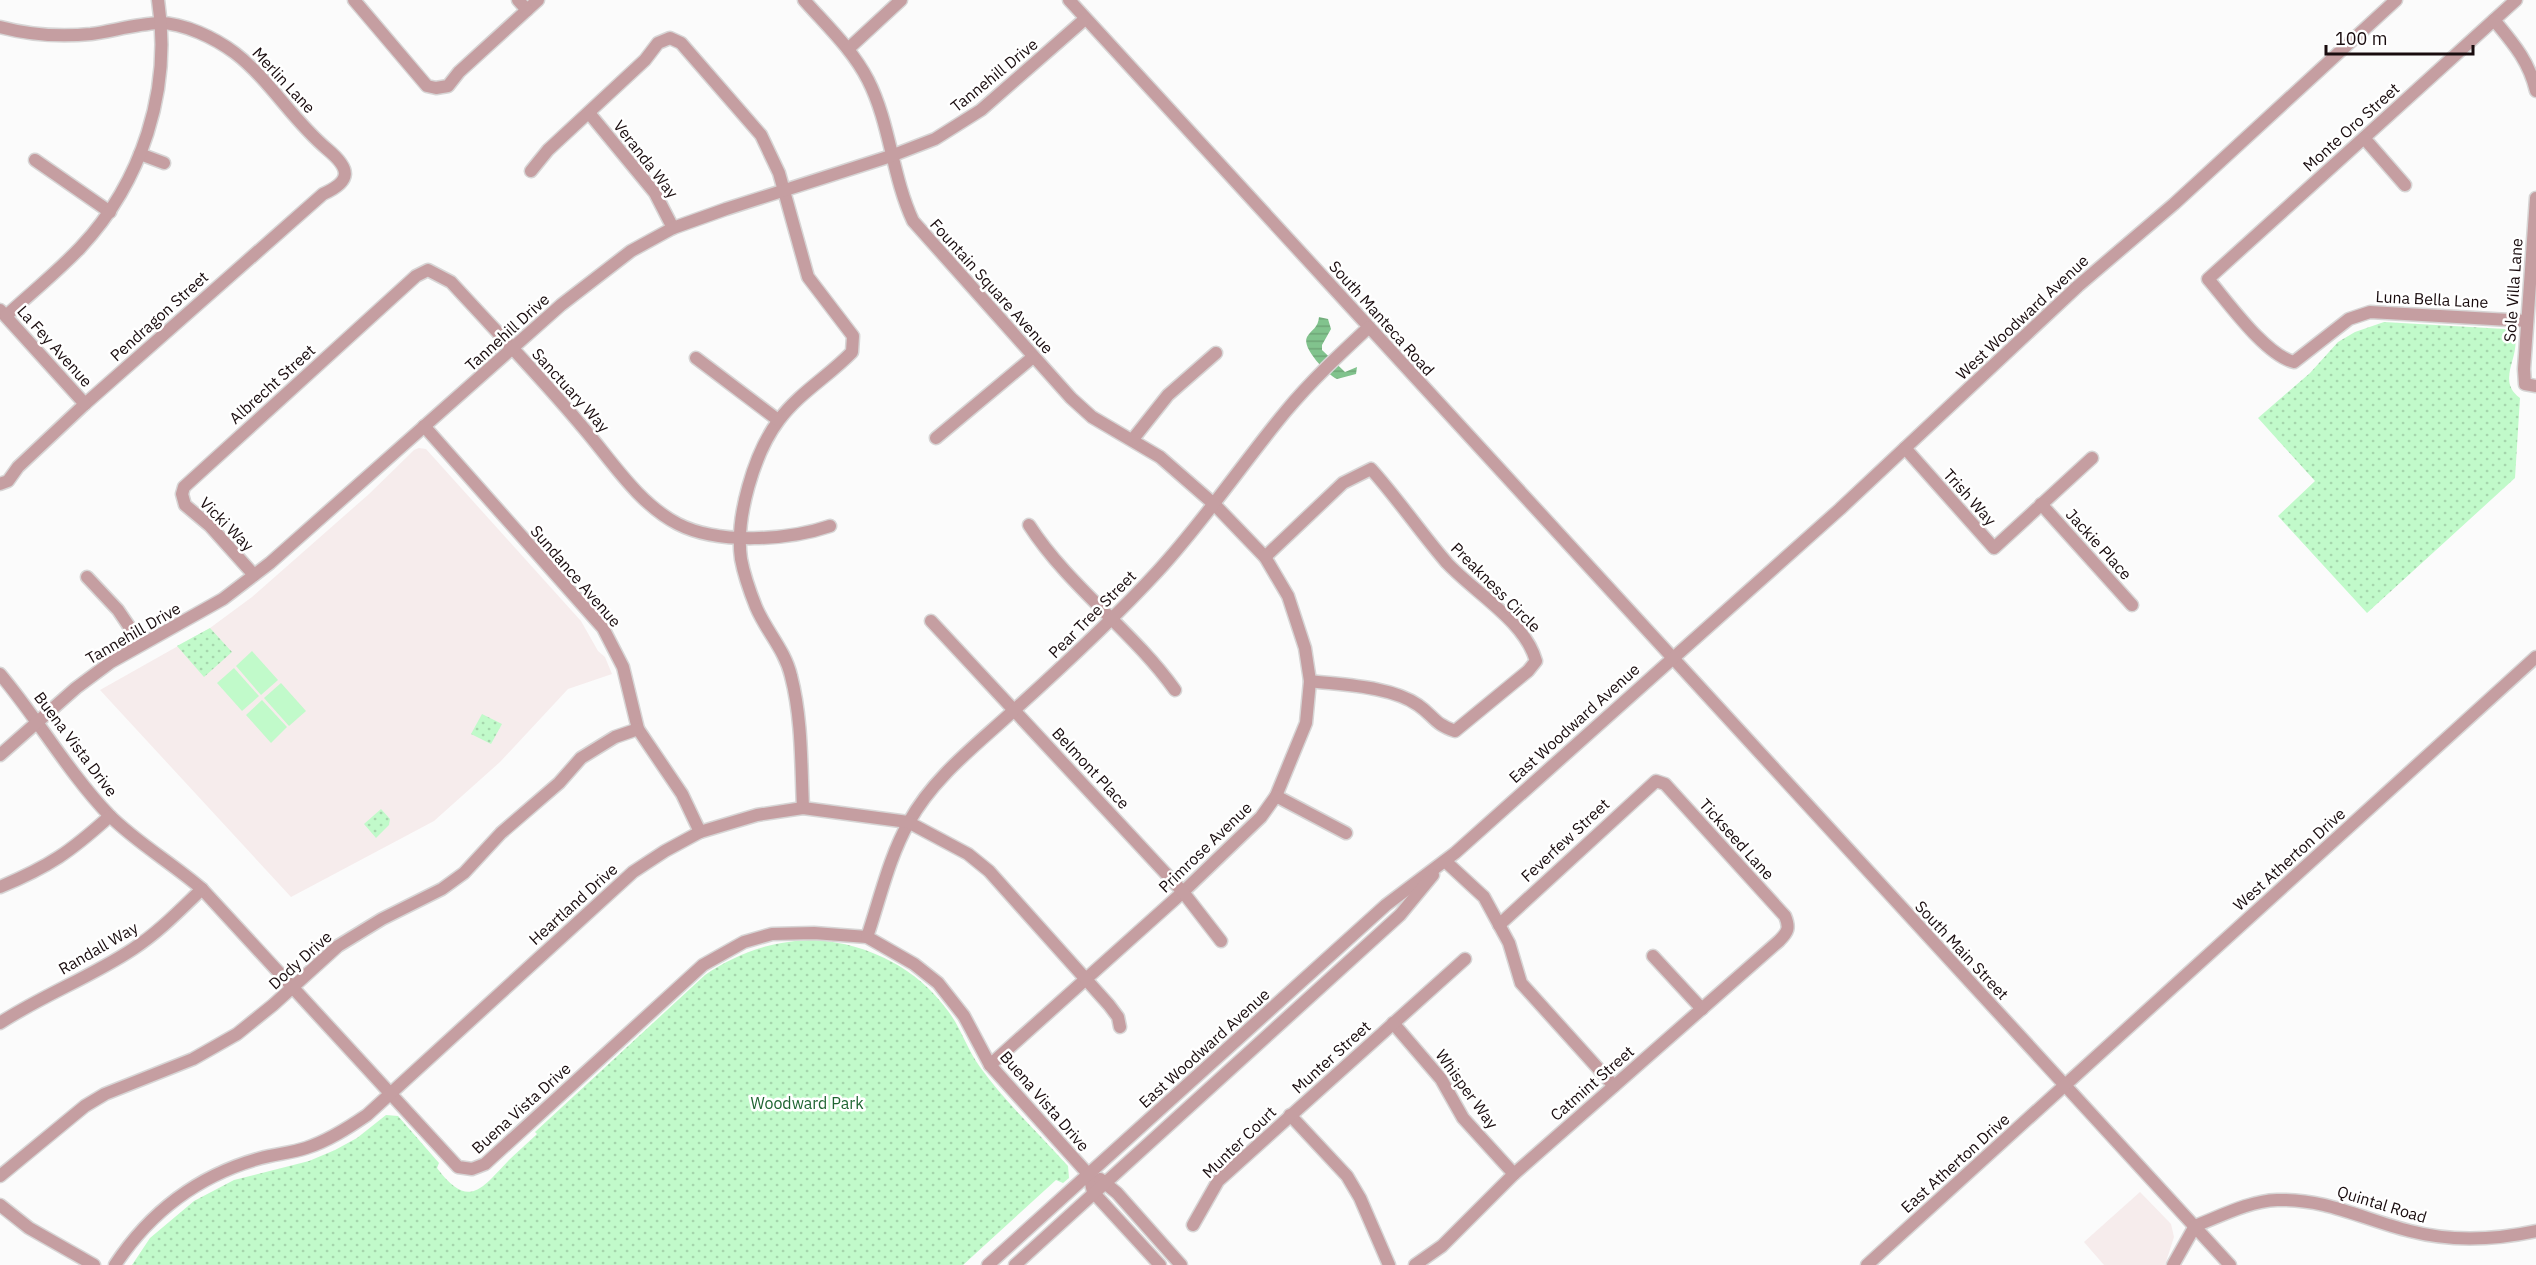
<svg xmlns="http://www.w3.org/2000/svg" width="2536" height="1265" viewBox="0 0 2536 1265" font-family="'IBM Plex Sans',sans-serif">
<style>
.built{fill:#f6ecec}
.grass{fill:#c1faca}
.park{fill:url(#park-dots)}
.water{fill:url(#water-rules)}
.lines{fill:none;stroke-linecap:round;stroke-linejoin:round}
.minor-casing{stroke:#d7d5d5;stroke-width:15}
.minor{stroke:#c59ea1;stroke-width:12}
.labels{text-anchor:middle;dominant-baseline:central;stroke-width:5;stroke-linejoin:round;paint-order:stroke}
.street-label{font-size:16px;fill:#190c0e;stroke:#fff}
.park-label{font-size:16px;fill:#1f6532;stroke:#fff}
</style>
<defs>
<pattern id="park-dots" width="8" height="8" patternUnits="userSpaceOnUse" patternTransform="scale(1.5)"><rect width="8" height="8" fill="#c1faca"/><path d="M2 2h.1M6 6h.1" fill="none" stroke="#a5d5ac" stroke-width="1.8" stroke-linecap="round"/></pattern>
<pattern id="water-rules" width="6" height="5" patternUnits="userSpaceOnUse" patternTransform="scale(1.5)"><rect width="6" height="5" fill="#81c38d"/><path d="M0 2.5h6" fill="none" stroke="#6fa678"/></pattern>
</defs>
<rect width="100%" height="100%" fill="#fbfbfb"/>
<g class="built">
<path d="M 419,448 L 426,449 L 581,621 L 598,651 L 605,657 L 612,674 L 568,689 L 500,762 L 434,821 L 291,897 L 100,690 L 210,628 L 252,597 L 369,494 L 414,450 Z"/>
<path d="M 2140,1192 L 2171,1224 L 2174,1237 L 2165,1265 L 2104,1265 L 2084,1242 Z"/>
</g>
<g class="grass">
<path d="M 252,651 L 278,680 L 261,695 L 236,666 Z"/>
<path d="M 234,668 L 259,696 L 242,711 L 217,683 Z"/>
<path d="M 281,683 L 306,711 L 289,726 L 264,698 Z"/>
<path d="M 262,700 L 287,727 L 271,743 L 246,715 Z"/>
</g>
<g class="park">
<path d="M 2384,322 L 2505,329 L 2514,333 C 2522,356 2495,380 2520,398 L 2515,478 L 2367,613 L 2278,516 L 2315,481 L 2258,418 L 2310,373 L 2338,342 L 2355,332 Z"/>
<path d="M 210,628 L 232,652 L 204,677 L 177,646 Z"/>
<path d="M 482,714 L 502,724 L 491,744 L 471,734 Z"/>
<path d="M 381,809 L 390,819 L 389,825 L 376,838 L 364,824 Z"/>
<path d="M 816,940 C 869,944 917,968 948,1011 C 961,1028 967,1049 980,1067 C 1005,1102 1038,1133 1068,1166 L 1069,1178 L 1063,1183 L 1056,1180 L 963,1265 L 132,1265 L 150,1238 L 194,1201 L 234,1180 L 309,1161 L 335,1150 L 357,1138 L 386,1115 L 398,1116 L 439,1163 L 437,1168 C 469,1211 482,1188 509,1160 C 518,1151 528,1143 537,1134 L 535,1132 L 705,975 C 739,952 775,940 816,940 Z"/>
</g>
<path class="water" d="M 1319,317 L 1328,319 L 1331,329 L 1322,345 L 1322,350 L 1345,372 L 1357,367 L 1356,374 L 1337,379 C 1328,375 1301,348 1307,337 C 1312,329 1318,328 1319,317 Z"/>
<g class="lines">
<defs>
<g id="minor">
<path d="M 354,0 L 427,86 L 436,88 L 448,86 L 459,72 L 538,0"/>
<path d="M 518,0 L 527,10"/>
<path d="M 804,0 C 826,25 852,49 868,80 C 890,123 892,176 913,221 L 1071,398 L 1092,417 L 1160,457 L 1215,505 L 1265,557 L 1288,596 L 1305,648 L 1310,681 L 1306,723 L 1276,796 L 1261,817 L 1183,892 L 990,1065"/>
<path d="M 1069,0 L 2230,1265"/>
<path d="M 2516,0 L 2208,279 C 2228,302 2265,355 2294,362 L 2349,319 L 2370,312 L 2527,321"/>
<path d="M 2494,20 C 2513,43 2529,61 2536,91"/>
<path d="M 0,27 C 30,35 61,37 91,34 C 113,31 136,24 159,23 C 184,23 215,38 235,53 C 270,80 293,121 327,149 C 351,169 352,181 323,194 L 85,404 L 18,467 L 8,481 L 0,484"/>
<path d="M 848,49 L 901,0"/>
<path d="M 589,113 L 655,193 L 673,228"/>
<path d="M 2364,138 L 2405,185"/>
<path d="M 140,154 L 164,163"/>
<path d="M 35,160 L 110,212"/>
<path d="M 531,171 L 548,150 L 645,60 L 658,43 L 670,38 L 681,43 L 761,135 L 779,173 L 808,277 L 853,336 L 852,352 C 829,376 799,393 779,420 C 754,453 735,518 741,559 C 744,575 750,592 756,607 C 766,631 785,650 791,676 C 802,718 801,764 803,808"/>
<path d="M 2536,198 L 2524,369 L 2525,384 L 2536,386"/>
<path d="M 0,310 L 85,404"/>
<path d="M 6,316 C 30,294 57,272 80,248 C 142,182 172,90 158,0"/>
<path d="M 696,358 L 778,420"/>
<path d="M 424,426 L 603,628 L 623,667 L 638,729 L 682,794 L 700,832"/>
<path d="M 936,438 L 1033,357"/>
<path d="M 1133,439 L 1168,395 L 1216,353"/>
<path d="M 1905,448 L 1994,548 L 2092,458"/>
<path d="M 2041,504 L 2132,605"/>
<path d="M 1029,525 C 1069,587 1132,630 1175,690"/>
<path d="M 1265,557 L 1343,483 L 1371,469 C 1398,499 1421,533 1447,563 C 1475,593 1525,621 1536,661 L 1528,671 L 1455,731 C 1434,724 1434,716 1418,705 C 1391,686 1342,685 1310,681"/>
<path d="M 254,575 L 210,526 L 185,505 L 182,494 L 184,487 L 416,276 L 428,270 L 451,282 C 494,329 539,375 580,424 C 610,458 637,503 678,524 C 719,545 789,540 830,526"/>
<path d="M 87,577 L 118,610 L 141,644"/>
<path d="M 931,621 L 1183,892 L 1221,941"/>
<path d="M 0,674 C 38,719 68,772 109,815 C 137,843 172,863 202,889 L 458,1167 L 472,1169 L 485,1164 L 703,965 L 744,942 L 772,934 L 814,933 L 867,937 L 914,964 L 938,983 L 964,1016 L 990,1065 L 1089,1175 L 1093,1192 L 1160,1265"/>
<path d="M 0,755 L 76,688 L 111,662 L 223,599 L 270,563 L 561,305 L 631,251 L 673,228 L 726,209 L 891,156 L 935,139 L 981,110 L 1085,19"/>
<path d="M 1276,796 L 1346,833"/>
<path d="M 1445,861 L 1484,897 L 1509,943 L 1521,983 L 1614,1086"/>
<path d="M 0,887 C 50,866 70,852 110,816"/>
<path d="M 867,937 C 880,899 889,857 909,822 C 933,778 975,746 1011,713 C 1062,667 1112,621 1158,571 C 1205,520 1242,464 1286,411 C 1311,381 1340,354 1369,327"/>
<path d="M 1653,956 L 1702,1009"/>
<path d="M 0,1023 C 43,995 91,977 133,949 C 159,932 180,910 202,889"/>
<path d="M 1393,1023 L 1441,1079 L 1463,1118 L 1514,1174"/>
<path d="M 1290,1115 L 1347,1176 L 1360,1198 L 1389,1265"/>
<path d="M 0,1176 L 85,1106 L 105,1094 L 193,1059 L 237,1034 L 273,1005 L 338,946 L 382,919 L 442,889 L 464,873 L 501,833 L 559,783 L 581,758 L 615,737 L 638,729"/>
<path d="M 1100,1179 L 1117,1193 L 1181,1265"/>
<path d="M 0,1205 L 29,1228 L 94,1265"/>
<path d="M 1193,1225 L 1218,1181 L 1465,959"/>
<path d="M 115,1265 C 150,1212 199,1175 261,1158 C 275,1154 291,1153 306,1148 C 328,1141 348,1128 367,1115 L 633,872 L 665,851 L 700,832 L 757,815 L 803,808 L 908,822 L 968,854 L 989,871 L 1109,1005 L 1118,1017 L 1120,1027"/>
<path d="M 988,1265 L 1386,905 L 1455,853 L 1840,509 L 2078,286 L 2174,204 L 2396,0"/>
<path d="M 1015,1265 L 1400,915 L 1433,875"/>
<path d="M 1415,1265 L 1442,1246 L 1514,1174 L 1779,941 C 1788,932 1790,928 1785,916 L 1665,784 L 1656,781 L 1499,925"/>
<path d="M 1867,1265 L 2536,657"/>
<path d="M 2173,1265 L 2195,1226 C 2221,1216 2249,1201 2277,1200 C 2325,1198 2365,1220 2410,1231 C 2452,1242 2494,1240 2536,1231"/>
</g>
</defs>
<use href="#minor" class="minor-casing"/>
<use href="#minor" class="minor"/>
</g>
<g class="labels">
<g class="street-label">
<text transform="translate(994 75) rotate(-39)">Tannehill Drive</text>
<text transform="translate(284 80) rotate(47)">Merlin Lane</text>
<text transform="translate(2351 127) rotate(-42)">Monte Oro Street</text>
<text transform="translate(646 159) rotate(52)">Veranda Way</text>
<text transform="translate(992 286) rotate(48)">Fountain Square Avenue</text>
<text transform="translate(2513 290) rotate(-86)">Sole Villa Lane</text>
<text transform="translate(2432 299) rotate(3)">Luna Bella Lane</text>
<text transform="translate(159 316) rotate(-42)">Pendragon Street</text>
<text transform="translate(2022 317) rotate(-43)">West Woodward Avenue</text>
<text transform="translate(1382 318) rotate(48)">South Manteca Road</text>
<text transform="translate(507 332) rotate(-42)">Tannehill Drive</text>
<text transform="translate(55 346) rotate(48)">La Fey Avenue</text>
<text transform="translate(272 384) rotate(-42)">Albrecht Street</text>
<text transform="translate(571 390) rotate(48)">Sanctuary Way</text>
<text transform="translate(1970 497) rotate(48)">Trish Way</text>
<text transform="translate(227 524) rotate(45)">Vicki Way</text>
<text transform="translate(2099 544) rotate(48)">Jackie Place</text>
<text transform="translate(576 576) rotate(49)">Sundance Avenue</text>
<text transform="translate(1496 587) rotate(45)">Preakness Circle</text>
<text transform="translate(1092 614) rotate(-45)">Pear Tree Street</text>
<text transform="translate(133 633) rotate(-30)">Tannehill Drive</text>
<text transform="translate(1574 723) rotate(-42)">East Woodward Avenue</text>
<text transform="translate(76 744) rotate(53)">Buena Vista Drive</text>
<text transform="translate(1091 768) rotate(47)">Belmont Place</text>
<text transform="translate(1737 839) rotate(48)">Tickseed Lane</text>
<text transform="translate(1565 840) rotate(-43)">Feverfew Street</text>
<text transform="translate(1205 847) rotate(-44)">Primrose Avenue</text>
<text transform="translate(2289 859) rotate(-42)">West Atherton Drive</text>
<text transform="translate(573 904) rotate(-42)">Heartland Drive</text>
<text transform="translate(98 948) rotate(-30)">Randall Way</text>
<text transform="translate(1962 950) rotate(47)">South Main Street</text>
<text transform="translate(300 960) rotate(-42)">Dody Drive</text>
<text transform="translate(1204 1048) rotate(-42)">East Woodward Avenue</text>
<text transform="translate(1331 1057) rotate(-42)">Munter Street</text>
<text transform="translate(1592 1083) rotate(-41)">Catmint Street</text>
<text transform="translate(1467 1089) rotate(54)">Whisper Way</text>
<text transform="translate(1045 1101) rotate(49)">Buena Vista Drive</text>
<text transform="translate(521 1108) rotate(-42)">Buena Vista Drive</text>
<text transform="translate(1239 1142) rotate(-44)">Munter Court</text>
<text transform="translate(1955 1163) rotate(-42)">East Atherton Drive</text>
<text transform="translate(2382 1204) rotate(17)">Quintal Road</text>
</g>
<g class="park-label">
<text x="807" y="1103">Woodward Park</text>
</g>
</g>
<path d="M2326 45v9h147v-9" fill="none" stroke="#190c0e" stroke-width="3"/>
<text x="2335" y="45" font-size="18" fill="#190c0e" stroke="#ffffff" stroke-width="4.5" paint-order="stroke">100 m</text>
</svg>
